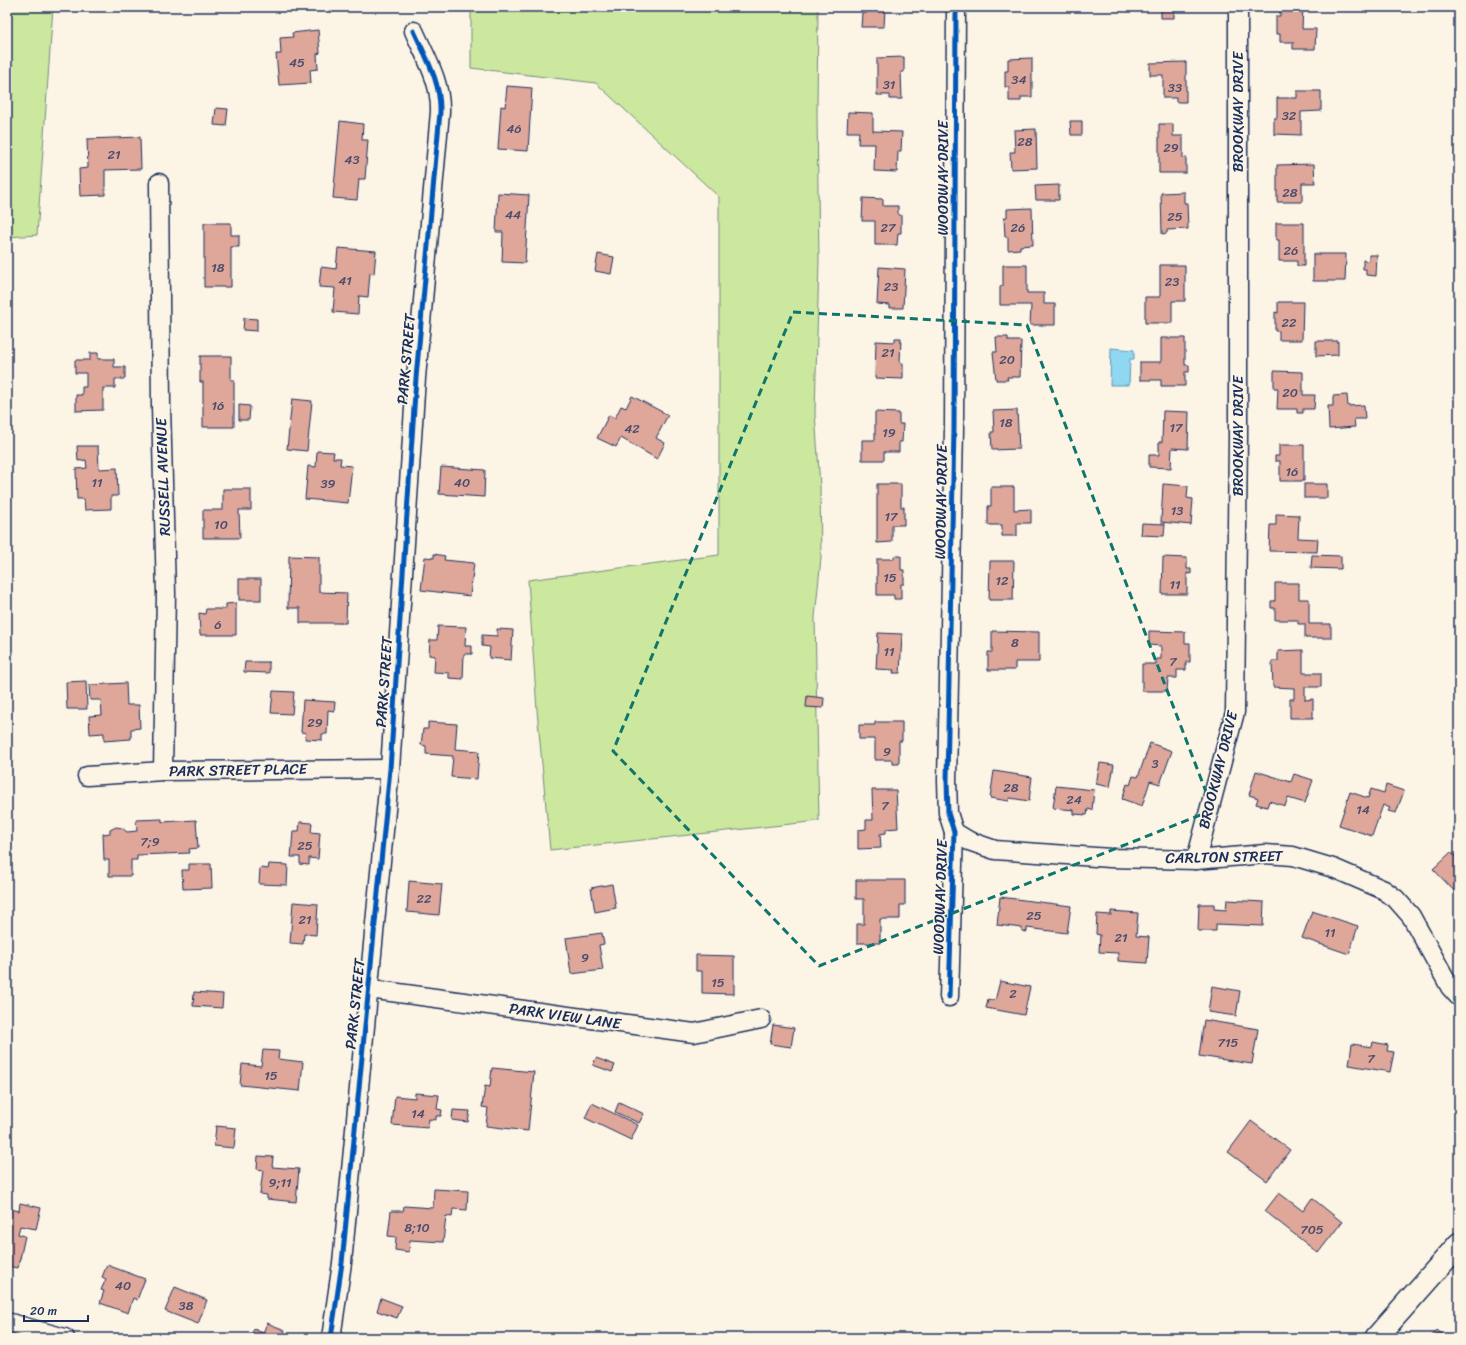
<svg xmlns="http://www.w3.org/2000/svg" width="1466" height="1345" viewBox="0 0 1466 1345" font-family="Sriracha,sans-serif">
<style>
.green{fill:#cce79e;stroke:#748b7e}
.water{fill:#90d7f1;stroke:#6194b6}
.building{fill:#dfa69a;stroke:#1b2f5e}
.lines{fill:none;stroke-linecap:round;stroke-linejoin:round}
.street-casing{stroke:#1b2f5e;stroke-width:21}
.secondary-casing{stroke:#1b2f5e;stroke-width:25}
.street{stroke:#fcf5e5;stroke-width:18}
.secondary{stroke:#fcf5e5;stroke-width:22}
.cycleway-casing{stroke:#fcf5e5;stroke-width:8}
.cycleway{stroke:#0057b8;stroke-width:5}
.marked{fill:none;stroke:#0f766e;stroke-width:3;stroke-dasharray:8 5;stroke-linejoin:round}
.labels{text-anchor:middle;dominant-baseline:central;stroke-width:3.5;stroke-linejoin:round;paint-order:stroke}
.number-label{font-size:13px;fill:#4c4d6d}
.street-label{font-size:15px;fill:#1b2f5e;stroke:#fcf5e5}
</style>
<rect width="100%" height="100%" fill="#fcf5e5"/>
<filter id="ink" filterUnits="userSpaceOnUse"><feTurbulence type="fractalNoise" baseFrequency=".025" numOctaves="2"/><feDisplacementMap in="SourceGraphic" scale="8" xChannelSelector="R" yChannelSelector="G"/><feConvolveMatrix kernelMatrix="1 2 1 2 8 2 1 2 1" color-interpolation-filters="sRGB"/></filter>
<g filter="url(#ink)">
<g class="green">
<path d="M 7,7 L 53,7 L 37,235 L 7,237 Z"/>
<path d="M 471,7 L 818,7 L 817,114 L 819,261 L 815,413 L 820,486 L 821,558 L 815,617 L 819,821 L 550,850 L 537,710 L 528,580 L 719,555 L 719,197 L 596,83 L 471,68 Z"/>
</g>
<path class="water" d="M 1111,348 L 1134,350 L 1134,359 L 1130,359 L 1129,385 L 1110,385 Z"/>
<g class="building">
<path d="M 867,7 L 902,7 L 902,9 L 885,9 L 884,27 L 861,27 L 862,13 L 867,13 Z"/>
<rect x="994" y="7" width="32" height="2"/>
<path d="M 1164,7 L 1188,7 L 1188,8 L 1174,8 L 1174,18 L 1161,18 L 1161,8 Z"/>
<path d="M 1280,7 L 1303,7 L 1302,29 L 1316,29 L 1315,49 L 1293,49 L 1293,42 L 1280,42 L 1280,34 L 1276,34 L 1276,16 L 1280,16 Z"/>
<path d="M 318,30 L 320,53 L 317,54 L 318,69 L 310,70 L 311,83 L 279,85 L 276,54 L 281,54 L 280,38 L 293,37 L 292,33 Z"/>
<path d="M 904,57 L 904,72 L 901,72 L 902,99 L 890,99 L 890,95 L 877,95 L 877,58 Z"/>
<path d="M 1032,58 L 1032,97 L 1021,97 L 1021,101 L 1009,101 L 1009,87 L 1005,87 L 1005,71 L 1008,71 L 1008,59 Z"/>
<path d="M 1186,62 L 1186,102 L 1176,102 L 1176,98 L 1163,98 L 1163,75 L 1150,75 L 1150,63 Z"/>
<path d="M 507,86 L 532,88 L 528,151 L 498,149 L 501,106 L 505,107 Z"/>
<path d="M 1297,91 L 1321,91 L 1321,111 L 1301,112 L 1301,135 L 1274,134 L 1274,118 L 1277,118 L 1277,98 L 1297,98 Z"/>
<path d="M 216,108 L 228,109 L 226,126 L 214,125 Z"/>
<path d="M 848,112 L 873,113 L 873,131 L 902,132 L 901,151 L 898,151 L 897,172 L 874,171 L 875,144 L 858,144 L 859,132 L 847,132 Z"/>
<path d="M 340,121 L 363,124 L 362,140 L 368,140 L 365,179 L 359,179 L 357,200 L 333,198 Z"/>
<path d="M 1070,121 L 1082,121 L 1082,135 L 1071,135 Z"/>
<path d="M 1159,124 L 1173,124 L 1173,136 L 1183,136 L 1183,158 L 1186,157 L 1186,173 L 1159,173 Z"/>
<path d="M 1036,129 L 1037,168 L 1011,169 L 1010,152 L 1015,152 L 1014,130 Z"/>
<path d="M 140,137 L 141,169 L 105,170 L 105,195 L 80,196 L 79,169 L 88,168 L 87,139 Z"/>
<path d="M 1314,164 L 1315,183 L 1302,183 L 1302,202 L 1277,202 L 1277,165 Z"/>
<path d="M 1059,185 L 1059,200 L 1036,200 L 1035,186 Z"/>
<path d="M 1184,192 L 1184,203 L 1187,203 L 1188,229 L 1167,230 L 1167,233 L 1162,234 L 1161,193 Z"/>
<path d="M 498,193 L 529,195 L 525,263 L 502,262 L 503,232 L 496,232 Z"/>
<path d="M 863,198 L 883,199 L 883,206 L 898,206 L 898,215 L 901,215 L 901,233 L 898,233 L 897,245 L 875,245 L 875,221 L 862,221 Z"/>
<path d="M 1032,208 L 1033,245 L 1020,246 L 1020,249 L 1008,250 L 1008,237 L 1005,237 L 1004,218 L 1007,217 L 1007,209 Z"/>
<path d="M 204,223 L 231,223 L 231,235 L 239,235 L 239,247 L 231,247 L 231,287 L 204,287 Z"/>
<path d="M 1276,223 L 1304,223 L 1304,266 L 1297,266 L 1297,261 L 1279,261 L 1279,240 L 1276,240 Z"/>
<path d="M 338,248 L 376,251 L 374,274 L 370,273 L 368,297 L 359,296 L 358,314 L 333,312 L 335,288 L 319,287 L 321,267 L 336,269 Z"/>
<path d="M 598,254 L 614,257 L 611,274 L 595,271 Z"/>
<path d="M 1313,254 L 1346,254 L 1345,281 L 1313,281 Z"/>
<path d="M 1369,255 L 1377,255 L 1376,276 L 1366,275 L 1366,269 L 1363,269 L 1363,260 L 1369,261 Z"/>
<path d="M 1003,265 L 1027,265 L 1027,293 L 1044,293 L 1044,304 L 1055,304 L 1055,325 L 1030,325 L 1031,305 L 1000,305 L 1000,286 L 1003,286 Z"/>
<path d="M 1160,265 L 1185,265 L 1185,301 L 1172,301 L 1172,323 L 1145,323 L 1145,297 L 1160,297 Z"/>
<path d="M 879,267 L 905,269 L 903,308 L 890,308 L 890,305 L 877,304 Z"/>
<path d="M 1278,302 L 1303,302 L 1302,340 L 1279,340 L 1279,331 L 1275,331 L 1275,312 L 1278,313 Z"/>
<path d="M 244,318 L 257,319 L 257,331 L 243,330 Z"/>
<path d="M 996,337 L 1008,337 L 1008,341 L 1021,341 L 1020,377 L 1007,377 L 1008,380 L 996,380 L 993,352 L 997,352 Z"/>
<path d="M 895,338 L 901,338 L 900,363 L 903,363 L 903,379 L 875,378 L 876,341 L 895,342 Z"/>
<path d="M 1161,338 L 1185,338 L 1185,365 L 1189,365 L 1189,372 L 1185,372 L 1185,386 L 1161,386 L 1161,380 L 1140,380 L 1140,362 L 1161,362 Z"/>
<path d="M 1316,341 L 1338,341 L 1338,355 L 1316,356 Z"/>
<path d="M 90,353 L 98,353 L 98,359 L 114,359 L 114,367 L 125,367 L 125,379 L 115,379 L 115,388 L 103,388 L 103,410 L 76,411 L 76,395 L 82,395 L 82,387 L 86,387 L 86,373 L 75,373 L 75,360 L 90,360 Z"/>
<path d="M 200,356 L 231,356 L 231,380 L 234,380 L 234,427 L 203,427 L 203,382 L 200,382 Z"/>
<path d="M 1274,371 L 1303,372 L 1303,395 L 1315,395 L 1314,409 L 1303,409 L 1303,413 L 1297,413 L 1297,409 L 1277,409 L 1278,388 L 1274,388 Z"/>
<path d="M 1347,395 L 1348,406 L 1364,405 L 1365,419 L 1354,419 L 1355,427 L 1329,429 L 1328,406 L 1333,406 L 1333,396 Z"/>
<path d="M 632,396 L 668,415 L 656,438 L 665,443 L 657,459 L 621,438 L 616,447 L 597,438 L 609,415 L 615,418 L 621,406 L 626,408 Z"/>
<path d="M 292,399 L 312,401 L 307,451 L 287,449 Z"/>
<path d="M 239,405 L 250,406 L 249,420 L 239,420 Z"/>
<path d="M 1017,410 L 1019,449 L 992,450 L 991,432 L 994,432 L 993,411 Z"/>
<path d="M 1163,411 L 1189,412 L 1188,449 L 1172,448 L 1171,468 L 1149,467 L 1149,455 L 1159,455 L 1159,442 L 1162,442 Z"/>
<path d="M 875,412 L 899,413 L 899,424 L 903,424 L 902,442 L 899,442 L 899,452 L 884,452 L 884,460 L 862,460 L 862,440 L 875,440 Z"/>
<path d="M 1279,445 L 1304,445 L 1304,481 L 1280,481 L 1280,461 L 1275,461 L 1275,456 L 1279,456 Z"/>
<path d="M 77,446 L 98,446 L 99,469 L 117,468 L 118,496 L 111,496 L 111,509 L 85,510 L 84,499 L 77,499 L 76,469 L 87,468 L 86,460 L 78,461 Z"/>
<path d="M 317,451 L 334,452 L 333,458 L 341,458 L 340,465 L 352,466 L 348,503 L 305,499 L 308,466 L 316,467 Z"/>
<path d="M 441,467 L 485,470 L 484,497 L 439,494 Z"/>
<path d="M 877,484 L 901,484 L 901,507 L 904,507 L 904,525 L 892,525 L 892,542 L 877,543 Z"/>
<path d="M 1163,484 L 1188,486 L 1187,498 L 1193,499 L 1191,525 L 1161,522 Z"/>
<rect x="1304" y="484" width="23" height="14"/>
<path d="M 991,487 L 1014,487 L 1014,510 L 1031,509 L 1031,523 L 1017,523 L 1017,536 L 1002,536 L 1002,525 L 988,525 L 988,506 L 991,506 Z"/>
<path d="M 223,489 L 251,489 L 251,510 L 239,510 L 240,538 L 203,538 L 203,510 L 223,510 Z"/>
<path d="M 1276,514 L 1299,515 L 1298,538 L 1318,539 L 1317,552 L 1269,551 L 1270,525 L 1276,525 Z"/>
<path d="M 1142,523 L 1165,524 L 1164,536 L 1141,535 Z"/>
<path d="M 434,554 L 445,556 L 444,560 L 474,563 L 470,596 L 421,590 L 425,557 L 434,558 Z"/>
<path d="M 1312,555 L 1341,556 L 1341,569 L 1311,568 Z"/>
<path d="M 289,556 L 319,557 L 319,592 L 347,593 L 346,623 L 300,623 L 300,608 L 288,608 Z"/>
<path d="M 894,556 L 901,556 L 901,570 L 904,570 L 904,584 L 901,584 L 901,599 L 894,599 L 894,595 L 877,595 L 877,559 L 894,559 Z"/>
<path d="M 1163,557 L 1187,558 L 1187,569 L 1191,569 L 1191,574 L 1187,573 L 1187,594 L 1162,594 Z"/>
<path d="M 990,561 L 1014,561 L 1013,600 L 989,600 Z"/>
<rect x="239" y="579" width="22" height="21"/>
<path d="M 1275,583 L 1299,583 L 1299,599 L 1309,599 L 1309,624 L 1331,624 L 1331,638 L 1305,638 L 1305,624 L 1298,624 L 1298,620 L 1275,620 L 1275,608 L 1271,608 L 1271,601 L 1275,601 Z"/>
<path d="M 236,603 L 236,635 L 200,635 L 199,613 L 205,614 L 206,609 L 226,609 L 226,604 Z"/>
<path d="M 438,626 L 466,627 L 465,646 L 472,646 L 472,654 L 464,654 L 463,679 L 449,678 L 449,673 L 434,672 L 435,656 L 429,655 L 430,640 L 437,640 Z"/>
<path d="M 497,629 L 513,630 L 511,660 L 489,658 L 490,647 L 482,646 L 482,635 L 497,636 Z"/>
<path d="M 992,631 L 1039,632 L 1039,662 L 1015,662 L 1015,670 L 988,670 L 988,652 L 992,652 Z"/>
<path d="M 1149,631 L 1185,632 L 1185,643 L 1190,643 L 1190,662 L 1186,662 L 1186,670 L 1177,670 L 1177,678 L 1168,678 L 1167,691 L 1142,691 L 1142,664 L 1156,664 L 1156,659 L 1161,659 L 1161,646 L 1149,645 Z"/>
<path d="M 878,633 L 902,634 L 900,673 L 893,673 L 894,670 L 876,669 Z"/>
<path d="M 1303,650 L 1303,673 L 1321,673 L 1321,687 L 1305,687 L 1305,700 L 1313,699 L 1313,718 L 1290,718 L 1290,699 L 1294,699 L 1294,688 L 1273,687 L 1272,661 L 1278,661 L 1278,651 Z"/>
<path d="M 245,662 L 269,662 L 269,673 L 244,672 Z"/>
<path d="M 86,681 L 87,709 L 67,709 L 66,682 Z"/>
<path d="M 126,683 L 127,705 L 139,705 L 140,728 L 131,729 L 131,739 L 104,741 L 104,733 L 90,734 L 89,716 L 102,715 L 101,700 L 90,700 L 89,685 Z"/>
<path d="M 273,691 L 294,692 L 292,714 L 271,713 Z"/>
<path d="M 807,696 L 824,698 L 823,708 L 806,707 Z"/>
<path d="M 303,700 L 335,702 L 334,711 L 328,710 L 327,734 L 322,734 L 322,740 L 305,739 L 306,733 L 301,732 Z"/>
<path d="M 428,722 L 457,724 L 455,749 L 479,751 L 477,779 L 451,777 L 453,756 L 426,754 L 426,746 L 421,745 L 423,729 L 428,729 Z"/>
<path d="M 875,722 L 902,722 L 902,741 L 899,741 L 899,764 L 892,764 L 892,760 L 875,760 L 875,739 L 859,739 L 859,725 L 875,725 Z"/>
<path d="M 1150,743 L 1172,751 L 1160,784 L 1150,781 L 1142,806 L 1122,799 L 1127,784 L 1130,785 L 1133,776 L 1138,777 Z"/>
<path d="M 1100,763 L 1114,765 L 1110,787 L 1096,784 Z"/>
<path d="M 994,771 L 1032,777 L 1029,801 L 1010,798 L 1009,801 L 990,798 Z"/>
<path d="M 1256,771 L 1291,782 L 1294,774 L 1313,780 L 1305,803 L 1288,798 L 1285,806 L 1269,801 L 1267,807 L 1256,804 L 1258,798 L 1249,795 Z"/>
<path d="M 1386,785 L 1404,791 L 1396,813 L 1388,811 L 1390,808 L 1383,805 L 1372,836 L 1339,825 L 1350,792 L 1368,798 L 1371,789 L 1384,793 Z"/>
<path d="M 1056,786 L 1094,790 L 1092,810 L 1088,809 L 1087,815 L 1074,814 L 1074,810 L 1053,808 Z"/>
<path d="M 872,790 L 896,790 L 898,828 L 886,829 L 886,833 L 880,834 L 881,848 L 858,849 L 858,830 L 866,829 L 866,820 L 873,820 Z"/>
<path d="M 162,819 L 162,822 L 196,820 L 198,848 L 189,849 L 190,853 L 137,855 L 137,860 L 131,860 L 131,876 L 109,876 L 109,860 L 104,860 L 103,834 L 110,833 L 110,830 L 116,827 L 122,828 L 127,832 L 137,831 L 136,820 Z"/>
<path d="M 300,822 L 312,823 L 311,832 L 320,833 L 318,859 L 309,858 L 309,865 L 300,864 L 300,857 L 291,857 L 293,831 L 299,831 Z"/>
<path d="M 1451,852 L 1459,860 L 1459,896 L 1433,869 Z"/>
<path d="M 189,864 L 211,864 L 212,888 L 183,889 L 182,870 L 189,870 Z"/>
<path d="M 269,864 L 288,865 L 287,885 L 259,884 L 260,868 L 268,869 Z"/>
<path d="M 856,880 L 905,880 L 905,905 L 900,905 L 900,919 L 880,919 L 880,943 L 857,943 L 857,924 L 864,924 L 864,899 L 856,899 Z"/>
<path d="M 409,881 L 442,884 L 439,915 L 407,912 Z"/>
<path d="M 612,884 L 616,908 L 595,912 L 591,888 Z"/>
<path d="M 1000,897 L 1071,906 L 1067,933 L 1027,928 L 1027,932 L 1022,931 L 1022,928 L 997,925 Z"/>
<path d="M 1227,900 L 1264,902 L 1263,926 L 1216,924 L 1216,931 L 1198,931 L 1199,904 L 1214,904 L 1214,909 L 1226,910 Z"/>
<path d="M 293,902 L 318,904 L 316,935 L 304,934 L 303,944 L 290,943 Z"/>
<path d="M 1111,911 L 1138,913 L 1136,936 L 1149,937 L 1147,963 L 1118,961 L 1118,953 L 1099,952 L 1100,935 L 1096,934 L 1097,914 L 1111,915 Z"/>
<path d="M 1312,911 L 1358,926 L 1349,954 L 1302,938 Z"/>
<path d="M 602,933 L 604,944 L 599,945 L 603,970 L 571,974 L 566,938 Z"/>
<path d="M 696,955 L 734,956 L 734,994 L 702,993 L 702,971 L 696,971 Z"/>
<path d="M 1000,981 L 1030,987 L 1024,1015 L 986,1008 L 988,999 L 995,1001 Z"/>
<path d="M 1212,986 L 1240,991 L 1236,1016 L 1208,1012 Z"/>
<path d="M 194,992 L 223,994 L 222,1008 L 193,1006 Z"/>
<path d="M 1204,1020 L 1258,1029 L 1252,1064 L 1199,1056 Z"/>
<path d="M 773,1025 L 794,1028 L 791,1047 L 770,1044 Z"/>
<path d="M 1373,1042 L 1388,1045 L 1387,1051 L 1394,1052 L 1390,1072 L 1349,1065 L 1352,1044 L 1372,1047 Z"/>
<path d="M 263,1050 L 279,1051 L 278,1059 L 303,1062 L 300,1091 L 240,1085 L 242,1064 L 261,1066 Z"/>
<path d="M 596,1058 L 615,1065 L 612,1072 L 593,1065 Z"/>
<path d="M 492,1068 L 534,1072 L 528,1131 L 486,1126 L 488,1108 L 482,1107 L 485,1086 L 490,1087 Z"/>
<path d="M 415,1093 L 439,1095 L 437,1109 L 442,1110 L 441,1116 L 436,1116 L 436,1120 L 429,1119 L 428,1128 L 392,1125 L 395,1096 L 415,1098 Z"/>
<path d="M 619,1102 L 644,1114 L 639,1123 L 615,1112 Z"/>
<path d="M 592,1103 L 638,1125 L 631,1140 L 585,1118 Z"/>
<path d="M 453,1110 L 470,1111 L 468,1122 L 452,1120 Z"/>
<path d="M 1251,1121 L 1290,1150 L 1267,1181 L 1228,1152 Z"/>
<path d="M 216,1126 L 236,1128 L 234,1148 L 214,1146 Z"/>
<path d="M 258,1156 L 273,1157 L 272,1167 L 299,1169 L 296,1202 L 267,1199 L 267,1195 L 260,1194 L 263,1170 L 257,1169 Z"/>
<path d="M 434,1189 L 468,1191 L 467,1210 L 453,1209 L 452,1217 L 446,1216 L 443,1242 L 410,1240 L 409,1252 L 395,1250 L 396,1237 L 388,1236 L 391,1211 L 403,1211 L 404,1206 L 433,1208 Z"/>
<path d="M 1279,1193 L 1303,1211 L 1312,1198 L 1342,1222 L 1318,1253 L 1265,1211 Z"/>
<path d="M 20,1203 L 41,1208 L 36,1229 L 20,1226 L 18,1234 L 25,1236 L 18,1268 L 7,1266 L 7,1208 L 19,1211 Z"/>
<path d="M 107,1265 L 145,1279 L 137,1300 L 133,1298 L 128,1313 L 100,1303 L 104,1291 L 101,1290 L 106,1279 L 102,1277 Z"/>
<path d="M 175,1287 L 207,1300 L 198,1324 L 165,1311 Z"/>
<path d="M 381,1298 L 402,1306 L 397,1318 L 377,1311 Z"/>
<path d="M 267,1323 L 285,1330 L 282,1338 L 250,1338 L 254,1329 L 263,1333 Z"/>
<path d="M 1437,1330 L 1447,1338 L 1430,1338 Z"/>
</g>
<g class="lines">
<defs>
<g id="street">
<path d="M 159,183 L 161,406 L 166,593 L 163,771"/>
<path d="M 87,776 L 163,771 L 390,769"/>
<path d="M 954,832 L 969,841 L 995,850 L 1110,858 L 1196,860 L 1265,854 L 1293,856 L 1333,868 L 1384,890 L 1396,899 L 1411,916 L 1450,987 L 1459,997"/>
<path d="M 1196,860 L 1235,712 L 1238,435 L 1238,7"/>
<path d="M 369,989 L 694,1033 L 761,1019"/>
<path d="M 949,997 L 954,832 L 948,813 L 947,781 L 954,428 L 956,7"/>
<path d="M 7,1322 L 65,1338"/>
<path d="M 331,1338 L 342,1263 L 390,769 L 416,378 L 440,112 C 441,82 426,58 414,31"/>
</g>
<path id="secondary" d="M 1376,1338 L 1459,1244"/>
</defs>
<use href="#street" class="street-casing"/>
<use href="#secondary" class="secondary-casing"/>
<use href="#street" class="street"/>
<use href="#secondary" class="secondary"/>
<defs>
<g id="cycleway">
<path d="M 949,997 L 954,832 L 948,813 L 947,781 L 954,428 L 956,7"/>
<path d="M 331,1338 L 342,1263 L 390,769 L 416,378 L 440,112 C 441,82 426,58 414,31"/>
</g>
</defs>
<use href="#cycleway" class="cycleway-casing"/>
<use href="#cycleway" class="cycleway"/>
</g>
</g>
<path class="marked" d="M 793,312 L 1027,325 L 1213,810 L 819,966 L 613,751 Z"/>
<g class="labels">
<g class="number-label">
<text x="297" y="62">45</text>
<text x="1019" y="79">34</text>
<text x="889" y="84">31</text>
<text x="1175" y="87">33</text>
<text x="1289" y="115">32</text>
<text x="514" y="128">46</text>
<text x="1025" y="141">28</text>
<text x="1171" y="147">29</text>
<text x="114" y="154">21</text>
<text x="352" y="159">43</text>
<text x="1290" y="192">28</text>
<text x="513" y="214">44</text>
<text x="1175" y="216">25</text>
<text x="888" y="227">27</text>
<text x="1018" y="227">26</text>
<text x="1291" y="250">26</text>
<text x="218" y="267">18</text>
<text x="345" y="280">41</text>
<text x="1172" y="281">23</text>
<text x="891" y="286">23</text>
<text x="1289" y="322">22</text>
<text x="888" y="352">21</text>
<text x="1007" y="359">20</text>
<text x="1290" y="392">20</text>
<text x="218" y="405">16</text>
<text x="1006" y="422">18</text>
<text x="1176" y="427">17</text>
<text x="632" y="428">42</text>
<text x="889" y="432">19</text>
<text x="1292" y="471">16</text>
<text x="97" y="482">11</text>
<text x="462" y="482">40</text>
<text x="328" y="483">39</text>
<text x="1177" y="510">13</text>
<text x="891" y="516">17</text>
<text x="221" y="524">10</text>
<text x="890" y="577">15</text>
<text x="1002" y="580">12</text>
<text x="1175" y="584">11</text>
<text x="218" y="624">6</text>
<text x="1015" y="642">8</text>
<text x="889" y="651">11</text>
<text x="1173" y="661">7</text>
<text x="315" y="722">29</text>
<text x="887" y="751">9</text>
<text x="1155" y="763">3</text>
<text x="1011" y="787">28</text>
<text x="1074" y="799">24</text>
<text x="885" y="805">7</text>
<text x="1363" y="809">14</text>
<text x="150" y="841">7;9</text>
<text x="305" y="845">25</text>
<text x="424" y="898">22</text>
<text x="1034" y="915">25</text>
<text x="305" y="919">21</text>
<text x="1330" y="932">11</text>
<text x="1121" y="937">21</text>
<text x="585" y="957">9</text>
<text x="718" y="982">15</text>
<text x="1013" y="993">2</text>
<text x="1228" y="1042">715</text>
<text x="1371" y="1058">7</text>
<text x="271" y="1075">15</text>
<text x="418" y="1113">14</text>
<text x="280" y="1182">9;11</text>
<text x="417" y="1227">8;10</text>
<text x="1312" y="1229">705</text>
<text x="123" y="1285">40</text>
<text x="186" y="1305">38</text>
</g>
<g class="street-label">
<text transform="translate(1238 112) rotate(-90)">BROOKWAY DRIVE</text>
<text transform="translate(943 178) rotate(-90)">WOODWAY DRIVE</text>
<text transform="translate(406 359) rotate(-85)">PARK STREET</text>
<text transform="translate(1238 436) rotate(-90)">BROOKWAY DRIVE</text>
<text transform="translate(163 477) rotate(-92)">RUSSELL AVENUE</text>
<text transform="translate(941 502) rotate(-89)">WOODWAY DRIVE</text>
<text transform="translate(384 682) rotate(-86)">PARK STREET</text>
<text transform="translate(238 770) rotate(-1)">PARK STREET PLACE</text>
<text transform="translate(1218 770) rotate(-76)">BROOKWAY DRIVE</text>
<text transform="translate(1224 857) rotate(-1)">CARLTON STREET</text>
<text transform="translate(940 897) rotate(-88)">WOODWAY DRIVE</text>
<text transform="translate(355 1004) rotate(-84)">PARK STREET</text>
<text transform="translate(565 1016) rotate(8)">PARK VIEW LANE</text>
</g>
</g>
<rect width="1466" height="1345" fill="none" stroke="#fcf5e5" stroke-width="24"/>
<rect x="12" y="12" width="1442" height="1321" fill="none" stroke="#1b2f5e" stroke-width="1.5" filter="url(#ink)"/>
<path d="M24 1315v6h64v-6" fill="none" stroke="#1b2f5e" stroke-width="2"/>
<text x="30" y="1315" font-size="12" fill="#1b2f5e" stroke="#fcf5e5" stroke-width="3" paint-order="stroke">20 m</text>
</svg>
